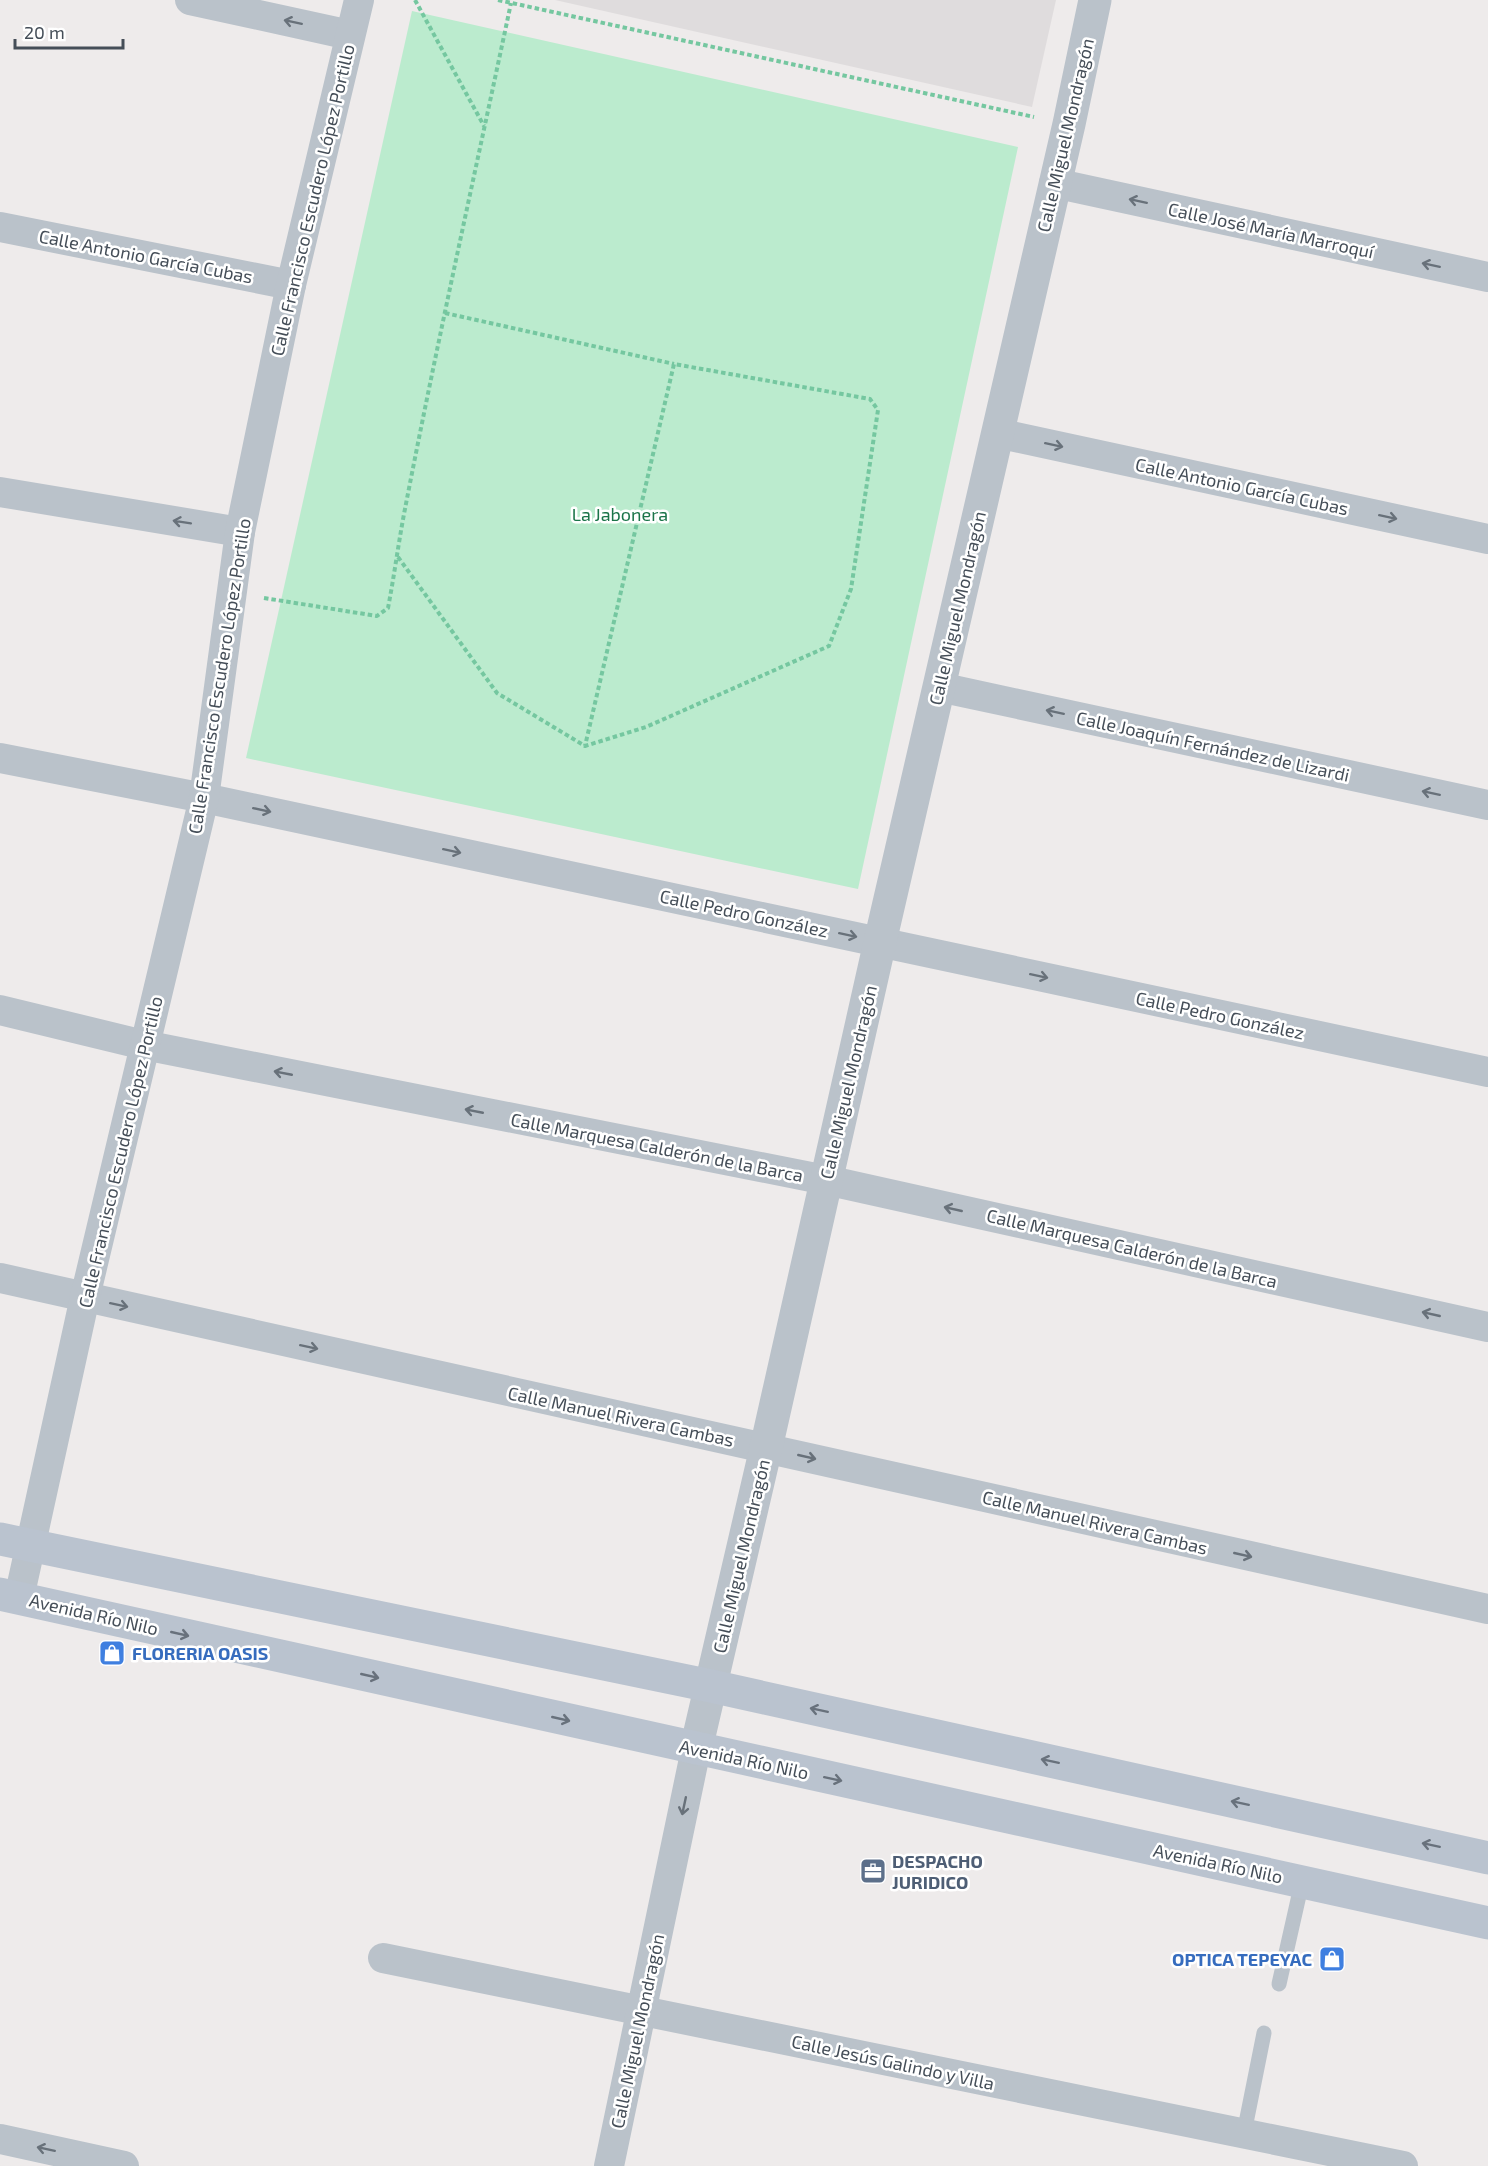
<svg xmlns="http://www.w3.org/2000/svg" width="1488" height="2166" viewBox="0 0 1488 2166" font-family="'Exo 2',sans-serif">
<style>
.education{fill:#dfdcdd}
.green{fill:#bbebce}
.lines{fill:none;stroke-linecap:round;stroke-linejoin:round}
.path{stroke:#75c7a0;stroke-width:4;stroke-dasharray:4.5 3;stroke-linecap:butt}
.service{stroke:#bac2ca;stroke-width:15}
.minor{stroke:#bac2ca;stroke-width:30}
.tertiary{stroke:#bac2ca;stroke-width:33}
.secondary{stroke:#bac3cf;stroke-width:33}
.oneway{stroke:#68717a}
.oneway2{stroke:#68717c}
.labels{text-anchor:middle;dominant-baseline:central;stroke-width:5;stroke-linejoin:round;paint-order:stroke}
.street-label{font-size:18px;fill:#454e58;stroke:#fff}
.park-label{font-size:18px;fill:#1b7449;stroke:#fff}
.shop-label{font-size:18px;font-weight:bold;fill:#366cbe;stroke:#fff;text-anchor:start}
.service-label{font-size:18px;font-weight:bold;fill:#4e5e75;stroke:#fff;text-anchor:start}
</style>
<rect width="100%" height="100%" fill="#eeebeb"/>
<path class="education" d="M 555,0 L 1056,0 L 1032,107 Z"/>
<path class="green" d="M 412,11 L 1018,147 L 858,889 L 246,758 Z"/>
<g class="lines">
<g class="path">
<path d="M 415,0 L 484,126"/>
<path d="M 498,0 L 1034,117"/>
<path d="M 445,313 L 674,364"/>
<path d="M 398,557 L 497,693 L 585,746 L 646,727 L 829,646 L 851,589 L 878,410 L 870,399 L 674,364 L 585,746"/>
<path d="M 264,598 L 377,616 L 388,608 C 394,577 398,546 404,514 C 437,343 475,173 511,3"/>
</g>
<g class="service">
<path d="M 1279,1984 L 1302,1882"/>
<path d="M 1244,2133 L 1264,2033"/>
</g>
<g class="minor">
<path d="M 190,0 L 350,35"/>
<path d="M 1054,183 L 1488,277"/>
<path d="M 0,227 L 291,285"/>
<path d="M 997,433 L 1488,539"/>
<path d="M 0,492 L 240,532"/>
<path d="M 939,687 L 1488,805"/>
<path d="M 0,758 L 204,798 L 1488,1072"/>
<path d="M 0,1010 L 144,1045 L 826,1180 L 1488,1327"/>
<path d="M 0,1278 L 1488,1609"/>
<path d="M 19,1598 L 85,1297 L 204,798 L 240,532 L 291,285 L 359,0"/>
<path d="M 383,1958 L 1403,2166"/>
<path d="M 0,2139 L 124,2166"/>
<path d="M 609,2166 L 696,1749"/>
</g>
<path class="tertiary" d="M 696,1749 L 766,1448 L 880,942 L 1069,124 L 1095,0"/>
<g class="secondary">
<path d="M 0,1539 L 711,1686 L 1488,1858"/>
<path d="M 0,1594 L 1488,1923"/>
</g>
</g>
<defs><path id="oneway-shaft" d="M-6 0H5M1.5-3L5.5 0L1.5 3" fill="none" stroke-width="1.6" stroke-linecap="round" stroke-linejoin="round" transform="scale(1.5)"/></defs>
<g class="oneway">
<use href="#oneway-shaft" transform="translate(293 22) rotate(-168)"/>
<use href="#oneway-shaft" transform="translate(1138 201) rotate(-168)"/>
<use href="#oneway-shaft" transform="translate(1431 265) rotate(-168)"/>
<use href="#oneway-shaft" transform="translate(1054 445) rotate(12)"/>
<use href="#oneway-shaft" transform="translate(1388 517) rotate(12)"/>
<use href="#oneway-shaft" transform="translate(182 522) rotate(-171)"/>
<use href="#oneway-shaft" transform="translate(1055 712) rotate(-168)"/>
<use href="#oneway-shaft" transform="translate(1431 793) rotate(-168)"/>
<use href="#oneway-shaft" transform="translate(262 810) rotate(12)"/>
<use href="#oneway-shaft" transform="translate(452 851) rotate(12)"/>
<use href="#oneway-shaft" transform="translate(848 935) rotate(12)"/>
<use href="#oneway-shaft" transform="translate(1039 976) rotate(12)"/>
<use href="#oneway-shaft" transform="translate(283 1073) rotate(-169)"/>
<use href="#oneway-shaft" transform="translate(474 1111) rotate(-169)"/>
<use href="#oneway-shaft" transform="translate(953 1209) rotate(-167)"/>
<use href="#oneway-shaft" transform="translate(119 1305) rotate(12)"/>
<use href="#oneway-shaft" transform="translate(1431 1314) rotate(-167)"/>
<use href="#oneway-shaft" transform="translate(309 1347) rotate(12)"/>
<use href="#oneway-shaft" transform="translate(807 1457) rotate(13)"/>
<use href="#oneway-shaft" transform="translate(1243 1555) rotate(13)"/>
<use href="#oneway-shaft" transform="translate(684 1806) rotate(102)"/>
<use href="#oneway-shaft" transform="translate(46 2149) rotate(-168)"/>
</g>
<g class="oneway2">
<use href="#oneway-shaft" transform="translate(180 1634) rotate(13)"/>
<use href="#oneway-shaft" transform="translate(370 1676) rotate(13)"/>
<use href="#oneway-shaft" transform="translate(819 1710) rotate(-168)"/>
<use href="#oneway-shaft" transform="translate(561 1719) rotate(13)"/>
<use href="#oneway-shaft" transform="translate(1050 1761) rotate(-168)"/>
<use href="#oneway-shaft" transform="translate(833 1779) rotate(12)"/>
<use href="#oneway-shaft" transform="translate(1240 1803) rotate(-168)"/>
<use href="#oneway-shaft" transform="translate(1431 1845) rotate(-168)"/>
</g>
<defs>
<symbol id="shop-square" viewBox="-11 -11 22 22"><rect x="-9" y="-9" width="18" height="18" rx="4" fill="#3f7fe0" stroke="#fff"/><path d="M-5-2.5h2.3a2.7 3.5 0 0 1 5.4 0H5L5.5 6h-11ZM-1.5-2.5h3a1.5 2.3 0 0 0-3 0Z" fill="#fff"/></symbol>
<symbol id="office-square" viewBox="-11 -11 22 22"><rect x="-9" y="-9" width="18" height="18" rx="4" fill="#5c6f8a" stroke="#fff"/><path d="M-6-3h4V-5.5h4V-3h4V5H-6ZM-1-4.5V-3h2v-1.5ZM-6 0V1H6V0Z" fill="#fff"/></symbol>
</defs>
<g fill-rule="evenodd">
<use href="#shop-square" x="97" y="1638" width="30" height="30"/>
<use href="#office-square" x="858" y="1856" width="30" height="30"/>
<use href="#shop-square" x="1317" y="1944" width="30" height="30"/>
</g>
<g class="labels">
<g class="street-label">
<text transform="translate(1065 135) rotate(-77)">Calle Miguel Mondragón</text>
<text transform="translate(312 200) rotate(-77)">Calle Francisco Escudero López Portillo</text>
<text transform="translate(1271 230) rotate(12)">Calle José María Marroquí</text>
<text transform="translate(146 256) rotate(11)">Calle Antonio García Cubas</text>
<text transform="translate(1242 486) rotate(12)">Calle Antonio García Cubas</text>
<text transform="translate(957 608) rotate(-77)">Calle Miguel Mondragón</text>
<text transform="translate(219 676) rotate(-81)">Calle Francisco Escudero López Portillo</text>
<text transform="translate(1213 746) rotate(12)">Calle Joaquín Fernández de Lizardi</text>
<text transform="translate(744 913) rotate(12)">Calle Pedro González</text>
<text transform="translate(1220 1015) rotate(12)">Calle Pedro González</text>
<text transform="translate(848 1082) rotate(-77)">Calle Miguel Mondragón</text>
<text transform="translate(657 1147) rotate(11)">Calle Marquesa Calderón de la Barca</text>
<text transform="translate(120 1152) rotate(-77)">Calle Francisco Escudero López Portillo</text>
<text transform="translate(1132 1248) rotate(13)">Calle Marquesa Calderón de la Barca</text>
<text transform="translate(621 1416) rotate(12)">Calle Manuel Rivera Cambas</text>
<text transform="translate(1095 1522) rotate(13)">Calle Manuel Rivera Cambas</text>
<text transform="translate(741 1556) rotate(-77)">Calle Miguel Mondragón</text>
<text transform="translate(94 1614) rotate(13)">Avenida Río Nilo</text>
<text transform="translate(744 1759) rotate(12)">Avenida Río Nilo</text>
<text transform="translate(1218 1863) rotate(12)">Avenida Río Nilo</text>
<text transform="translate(637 2031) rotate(-78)">Calle Miguel Mondragón</text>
<text transform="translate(893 2062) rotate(12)">Calle Jesús Galindo y Villa</text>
</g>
<g class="park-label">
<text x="620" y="514">La Jabonera</text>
</g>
<g class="shop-label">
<text x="132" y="1653">FLORERIA OASIS</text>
<text x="1312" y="1959" text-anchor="end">OPTICA TEPEYAC</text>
</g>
<g class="service-label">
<text x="892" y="1861">DESPACHO<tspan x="892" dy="21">JURIDICO</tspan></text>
</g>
</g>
<path d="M15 39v9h108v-9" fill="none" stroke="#454e58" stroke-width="3"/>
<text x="24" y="39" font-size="18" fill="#454e58" stroke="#ffffff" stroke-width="4.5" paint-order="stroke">20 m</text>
</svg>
